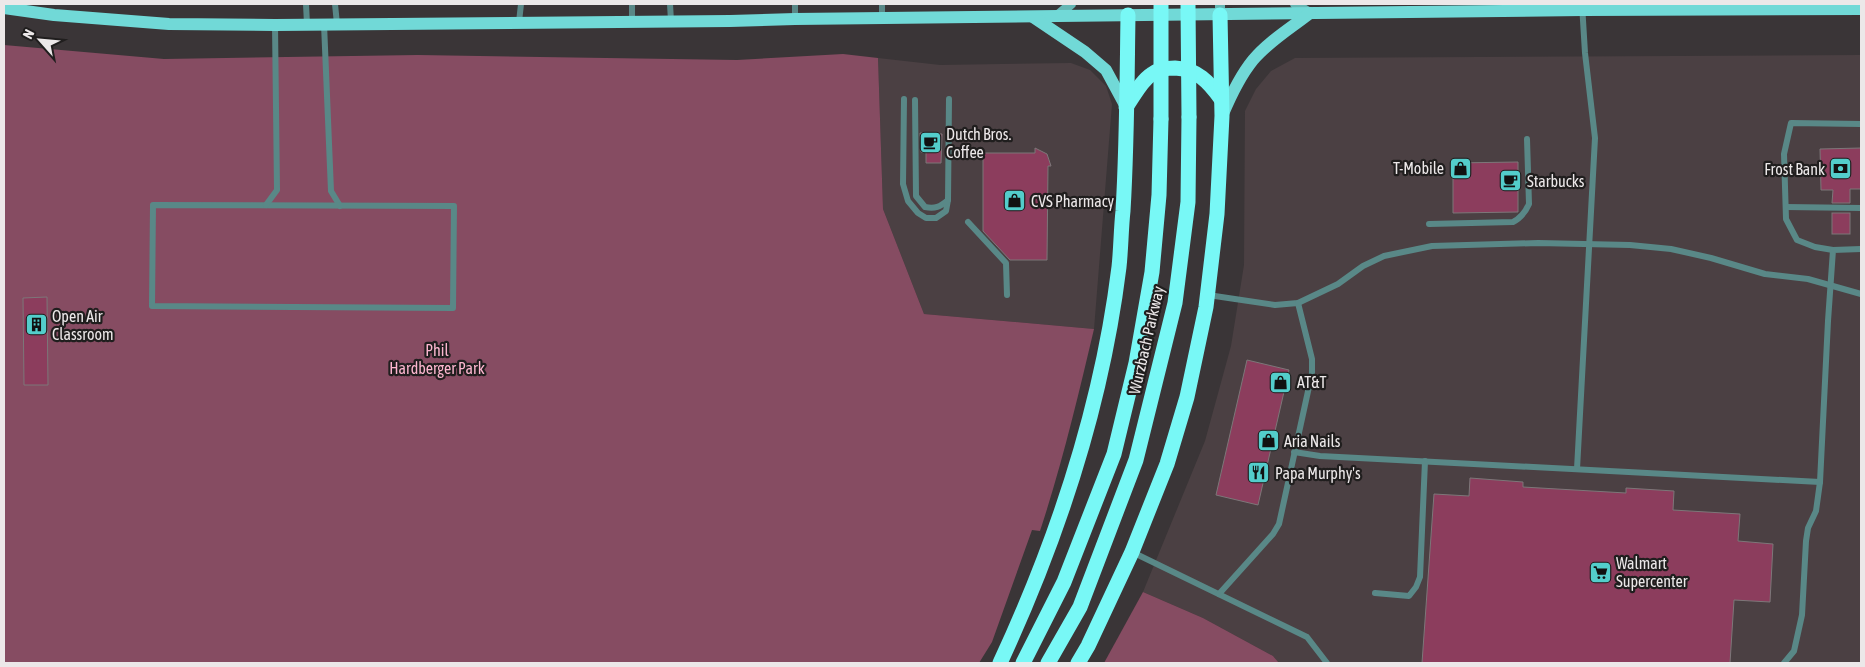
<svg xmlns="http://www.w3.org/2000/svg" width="1865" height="667" viewBox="0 0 1865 667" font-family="'Asap Condensed',sans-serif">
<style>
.built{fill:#4b4043}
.green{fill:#864c62}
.building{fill:#8c3d5d;stroke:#7d7779}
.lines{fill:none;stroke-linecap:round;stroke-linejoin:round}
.lane{stroke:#598887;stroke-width:6}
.secondary{stroke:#67b6b4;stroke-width:10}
.primary{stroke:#71d9d7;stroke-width:12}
.highway{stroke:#78f8f6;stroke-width:15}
.highway-bridge{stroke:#78f8f6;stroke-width:15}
.labels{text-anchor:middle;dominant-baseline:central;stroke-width:4.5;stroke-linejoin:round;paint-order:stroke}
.poi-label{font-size:16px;fill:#ece8e9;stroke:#201e1e;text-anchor:start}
.street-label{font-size:16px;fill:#ece8e9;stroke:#201e1e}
.park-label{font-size:16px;fill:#fcb6cf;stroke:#201e1e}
</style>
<rect width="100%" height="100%" fill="#3a3537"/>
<g class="built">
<path d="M 1861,55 L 1861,661 L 1860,663 L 1279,663 L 1273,656 L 1203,618 L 1143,592 L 1205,441 L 1231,346 L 1244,265 L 1245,111 L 1256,89 L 1271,71 L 1295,58 Z"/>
<path d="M 878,58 L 940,65 L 1071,63 L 1090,70 L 1106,86 L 1112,104 L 1094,329 L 924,314 L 883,209 Z"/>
</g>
<g class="green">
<path d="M 4,45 L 164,59 L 418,55 L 737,60 L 843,54 L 878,58 L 883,209 L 924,314 L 1094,329 C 1078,397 1062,464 1040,531 L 1032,530 L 992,642 L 979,663 L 4,663 Z"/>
<path d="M 1143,592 L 1203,618 L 1273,656 L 1279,663 L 1104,663 Z"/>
</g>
<g class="building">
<path d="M 920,133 L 942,134 L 941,163 L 926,163 L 926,152 L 921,152 Z"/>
<path d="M 1035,148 L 1047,154 L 1051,166 L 1048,166 L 1047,260 L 1010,260 L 983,231 L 983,153 L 1035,153 Z"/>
<path d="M 1861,148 L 1861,189 L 1850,189 L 1850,203 L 1832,203 L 1833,190 L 1821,190 L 1820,149 Z"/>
<path d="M 1518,162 L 1518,212 L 1453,213 L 1453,163 Z"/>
<rect x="1832" y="213" width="18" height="21"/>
<path d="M 47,297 L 48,385 L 24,385 L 23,298 Z"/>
<path d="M 1247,360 L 1289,370 L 1258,505 L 1216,495 Z"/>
<path d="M 1470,478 L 1523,482 L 1523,487 L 1626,493 L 1626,488 L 1674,491 L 1673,510 L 1740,514 L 1738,541 L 1773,544 L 1770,602 L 1734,600 L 1730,663 L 1422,663 L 1434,494 L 1469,496 Z"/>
</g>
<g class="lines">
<g class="lane">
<path d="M 306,4 L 307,24"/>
<path d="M 335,4 L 337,24"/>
<path d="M 632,4 L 632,21"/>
<path d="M 670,4 L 671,21"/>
<path d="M 795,4 L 795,19"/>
<path d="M 882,4 L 882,18"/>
<path d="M 519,22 L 521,4"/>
<path d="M 324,24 L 331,191 L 340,206"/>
<path d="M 904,99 L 903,184 L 908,201 L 918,213 L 926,218 L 936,218 L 946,211 L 948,200"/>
<path d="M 915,100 L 916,196 L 925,207 C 935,209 940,207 948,200 L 949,99"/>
<path d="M 153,205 L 454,206 L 453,308 L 152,306 Z"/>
<path d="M 266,205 L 277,190 L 275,25"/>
<path d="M 1786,207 L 1861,208"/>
<path d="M 968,222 L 1006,263 L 1007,295"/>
<path d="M 1429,224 L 1513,222 C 1521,218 1525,213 1529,204 L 1527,139"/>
<path d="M 1833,250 L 1815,247 L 1797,240 L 1786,219 L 1784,154 L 1791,123 L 1861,124"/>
<path d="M 1208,295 L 1275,305 L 1298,303 L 1338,284 L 1363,266 L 1384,256 L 1432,246 L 1538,243 L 1630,245 L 1671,249 L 1711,258 L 1765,274 L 1808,279 L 1861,294"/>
<path d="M 1294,452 L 1320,456 L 1820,482"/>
<path d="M 1577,469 L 1595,138 L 1585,53 L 1582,4"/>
<path d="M 1132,552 L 1307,637 L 1327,663"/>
<path d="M 1375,593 L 1409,596 L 1416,587 L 1420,577 L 1425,461"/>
<path d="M 1219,594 L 1273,534 L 1279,524 L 1312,373 L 1312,359 L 1298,303"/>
<path d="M 1784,663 L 1794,651 L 1802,615 L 1806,541 L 1808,528 L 1816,511 L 1820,482 L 1828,321 L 1833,250 L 1861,249"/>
</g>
<g class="secondary">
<path d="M 1295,4 L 1310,13"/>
<path d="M 1220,15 L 1220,4"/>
<path d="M 1057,16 L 1071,4"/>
</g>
<g class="primary">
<path d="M 4,8 L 54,15 L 169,24 L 275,25 L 730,21 L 795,19 L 1583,10 L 1861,9"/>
<path d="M 1033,17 L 1085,52 L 1106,70 L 1126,107"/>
<path d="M 1223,114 C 1231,95 1240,76 1253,60 C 1269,41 1291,28 1310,13"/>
</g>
<g class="highway">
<path d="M 1126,107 C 1134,96 1141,81 1152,74 C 1159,69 1167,68 1175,68 C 1197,69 1209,82 1221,99"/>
<path d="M 1000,663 C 1058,538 1102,405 1119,267 C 1121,249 1121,229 1123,211 C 1127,145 1127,80 1128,15"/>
<path d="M 1023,663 L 1064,582 L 1114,454 L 1136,363 L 1152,272 L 1159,195 L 1161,119"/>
<path d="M 1048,663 L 1080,607 L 1136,460 L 1175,303 L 1188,202 L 1189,117"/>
<path d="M 1078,663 L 1088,646 L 1132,552 L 1167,464 L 1187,397 L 1206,307 L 1217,214 L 1222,116 L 1220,15"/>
</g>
<g class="highway-bridge">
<path d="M 1161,4 L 1161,119"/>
<path d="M 1188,4 L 1189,117"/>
</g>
</g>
<defs>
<symbol id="cafe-square" viewBox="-11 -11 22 22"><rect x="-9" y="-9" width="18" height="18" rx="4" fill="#53cdcb" stroke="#201e1e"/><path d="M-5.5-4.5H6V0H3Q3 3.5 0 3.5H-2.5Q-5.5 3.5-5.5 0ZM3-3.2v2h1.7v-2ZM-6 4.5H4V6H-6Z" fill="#111"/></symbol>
<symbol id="shop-square" viewBox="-11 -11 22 22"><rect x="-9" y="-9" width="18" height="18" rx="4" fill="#53cdcb" stroke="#201e1e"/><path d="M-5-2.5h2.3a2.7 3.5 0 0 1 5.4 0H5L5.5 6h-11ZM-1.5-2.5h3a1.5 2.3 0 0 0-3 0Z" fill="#111"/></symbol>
<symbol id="bank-square" viewBox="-11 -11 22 22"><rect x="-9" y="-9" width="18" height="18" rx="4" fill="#53cdcb" stroke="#201e1e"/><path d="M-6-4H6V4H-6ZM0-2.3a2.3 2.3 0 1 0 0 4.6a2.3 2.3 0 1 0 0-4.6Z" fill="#111"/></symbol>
<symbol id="building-square" viewBox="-11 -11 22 22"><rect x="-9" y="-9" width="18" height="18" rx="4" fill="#53cdcb" stroke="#201e1e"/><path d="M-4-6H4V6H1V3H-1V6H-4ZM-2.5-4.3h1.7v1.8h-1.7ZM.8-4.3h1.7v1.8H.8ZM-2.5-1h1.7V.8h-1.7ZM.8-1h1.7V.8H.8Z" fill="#111"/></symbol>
<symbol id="restaurant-square" viewBox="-11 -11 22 22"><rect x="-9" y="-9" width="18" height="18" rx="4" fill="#53cdcb" stroke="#201e1e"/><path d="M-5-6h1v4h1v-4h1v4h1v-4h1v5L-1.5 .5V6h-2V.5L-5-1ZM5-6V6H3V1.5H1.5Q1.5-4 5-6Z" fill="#111"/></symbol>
<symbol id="supermarket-square" viewBox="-11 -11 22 22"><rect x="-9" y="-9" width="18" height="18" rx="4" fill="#53cdcb" stroke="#201e1e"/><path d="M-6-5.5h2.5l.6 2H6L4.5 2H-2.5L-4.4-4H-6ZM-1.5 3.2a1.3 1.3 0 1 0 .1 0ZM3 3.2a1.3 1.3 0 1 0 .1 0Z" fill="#111"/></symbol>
</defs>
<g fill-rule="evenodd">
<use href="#cafe-square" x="918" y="130" width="25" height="25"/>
<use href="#shop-square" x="1448" y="156" width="25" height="25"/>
<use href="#bank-square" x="1828" y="156" width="25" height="25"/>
<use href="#cafe-square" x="1498" y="168" width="25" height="25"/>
<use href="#shop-square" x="1002" y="188" width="25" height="25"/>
<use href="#building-square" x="24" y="312" width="25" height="25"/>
<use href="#shop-square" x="1268" y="370" width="25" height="25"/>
<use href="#shop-square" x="1256" y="428" width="25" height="25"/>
<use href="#restaurant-square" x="1246" y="460" width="25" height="25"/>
<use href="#supermarket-square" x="1588" y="560" width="25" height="25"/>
</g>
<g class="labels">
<g class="poi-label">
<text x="946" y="134">Dutch Bros.<tspan x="946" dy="18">Coffee</tspan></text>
<text x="1444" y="168" text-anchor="end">T-Mobile</text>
<text x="1825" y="169" text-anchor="end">Frost Bank</text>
<text x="1527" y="181">Starbucks</text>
<text x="1031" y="201">CVS Pharmacy</text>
<text x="52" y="316">Open Air<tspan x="52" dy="18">Classroom</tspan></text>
<text x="1297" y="382">AT&amp;T</text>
<text x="1284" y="441">Aria Nails</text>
<text x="1275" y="473">Papa Murphy's</text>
<text x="1616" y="563">Walmart<tspan x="1616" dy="18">Supercenter</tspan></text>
</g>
<g class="street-label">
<text transform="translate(1146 340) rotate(-77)">Wurzbach Parkway</text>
</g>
<g class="park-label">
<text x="437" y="350">Phil<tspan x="437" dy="18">Hardberger Park</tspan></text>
</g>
</g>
<rect width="1865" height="667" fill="none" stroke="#ece8e9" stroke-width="10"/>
<g transform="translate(40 40) rotate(297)" stroke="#201e1e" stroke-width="4" paint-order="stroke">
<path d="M0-4L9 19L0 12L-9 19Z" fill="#ece8e9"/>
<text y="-8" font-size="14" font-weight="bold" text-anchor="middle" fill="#ece8e9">N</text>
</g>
</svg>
